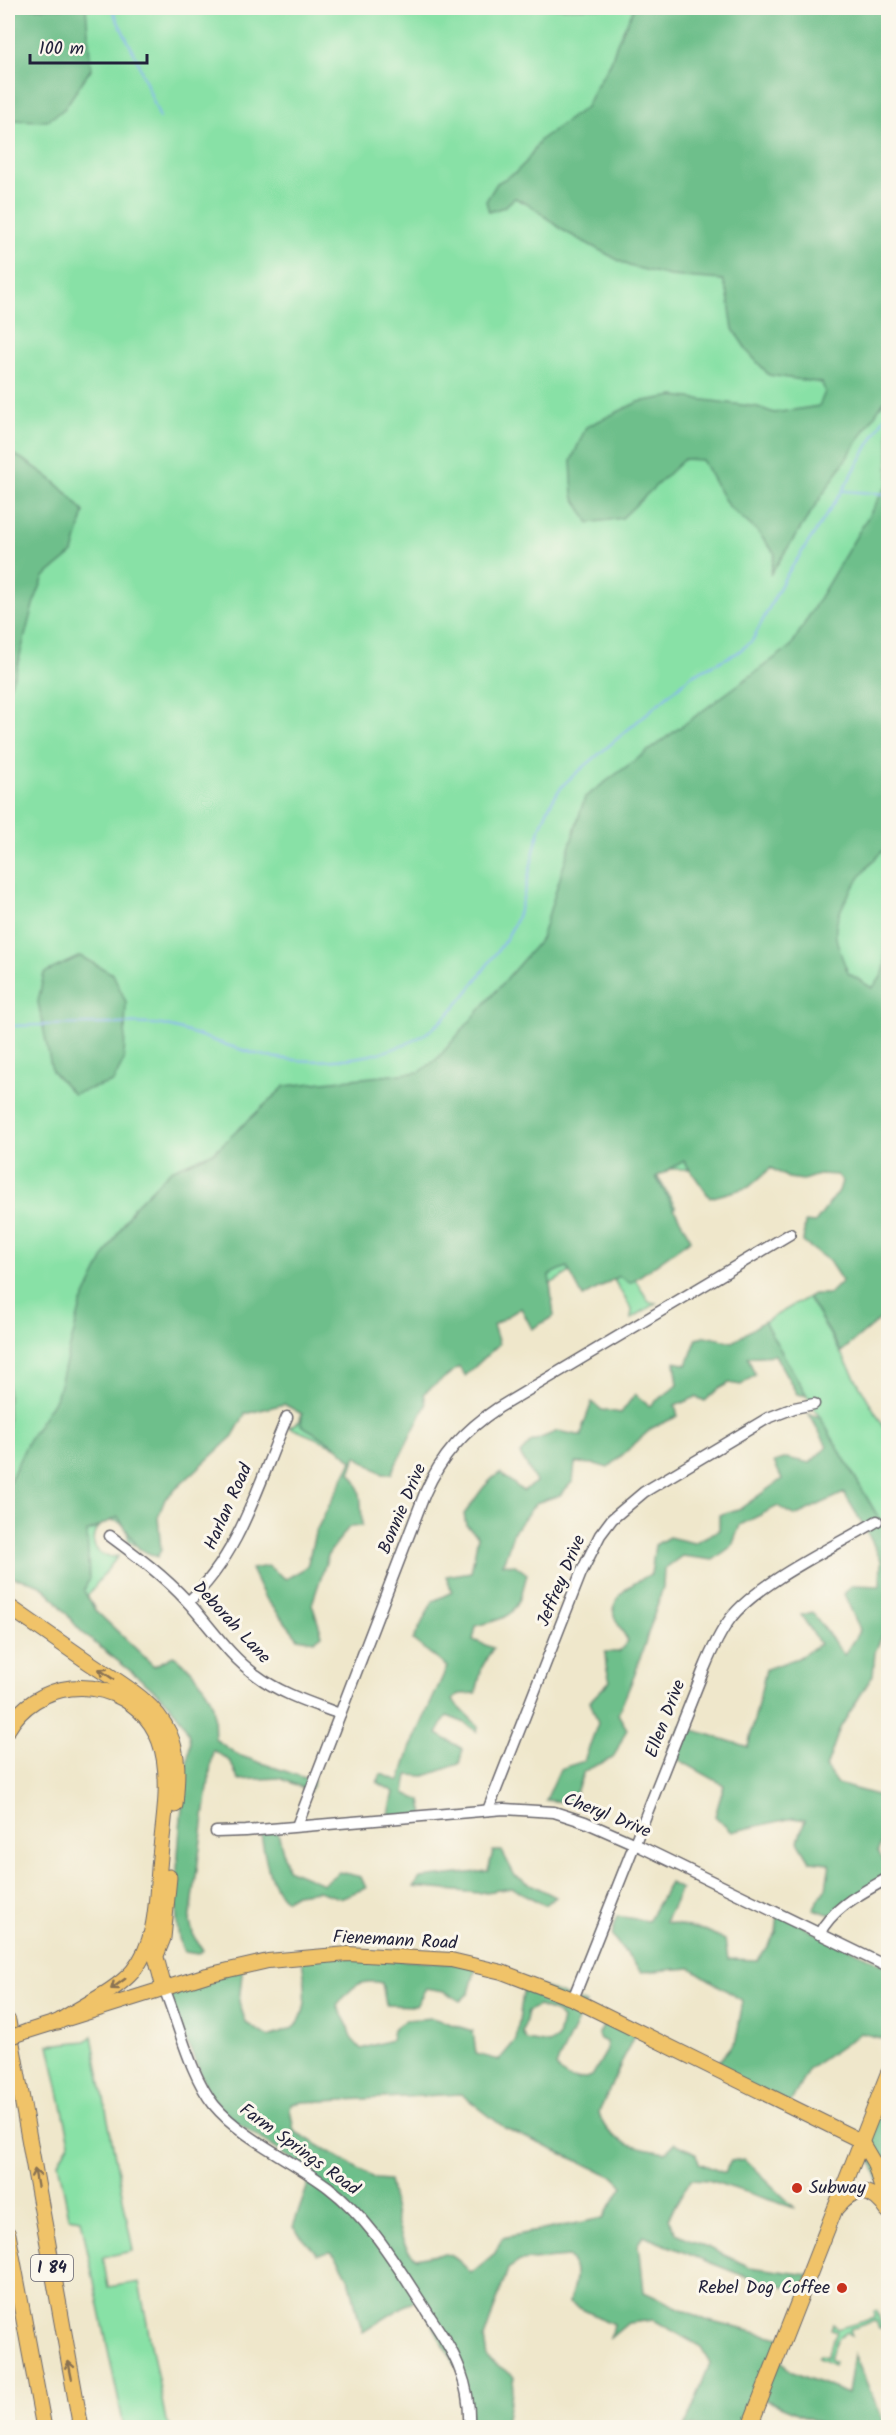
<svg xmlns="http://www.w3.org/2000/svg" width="896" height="2435" viewBox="0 0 896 2435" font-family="Kalam,sans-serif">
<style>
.green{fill:#88e1a6;stroke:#558270;stroke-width:1.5}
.forest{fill:#6ebf8b;stroke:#487063;stroke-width:1.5;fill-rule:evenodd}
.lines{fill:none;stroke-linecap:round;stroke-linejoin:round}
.stream{stroke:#85b4f0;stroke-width:2}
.minor-casing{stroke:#6a676d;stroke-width:13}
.major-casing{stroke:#6a676d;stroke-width:16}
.highway-casing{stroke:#6a676d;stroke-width:17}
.minor{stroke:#fff;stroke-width:10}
.major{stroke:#f0c369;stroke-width:14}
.highway{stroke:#f0c369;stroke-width:15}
.major-bridge-casing{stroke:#6a676d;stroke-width:16;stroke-linecap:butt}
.major-bridge{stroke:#f0c369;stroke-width:14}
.oneway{stroke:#897252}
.poi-dot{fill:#c8321e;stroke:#fbf7ec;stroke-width:2}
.labels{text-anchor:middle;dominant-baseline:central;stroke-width:6;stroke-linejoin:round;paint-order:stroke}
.shield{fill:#fbf7ec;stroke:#636270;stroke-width:1.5}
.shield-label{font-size:16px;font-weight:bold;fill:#22223b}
.street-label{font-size:18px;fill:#22223b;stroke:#fbf7ec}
.poi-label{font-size:18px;fill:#22223b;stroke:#fbf7ec;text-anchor:start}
</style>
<rect width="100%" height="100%" fill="#fbf7ec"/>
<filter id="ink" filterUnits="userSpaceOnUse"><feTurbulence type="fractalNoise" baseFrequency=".0167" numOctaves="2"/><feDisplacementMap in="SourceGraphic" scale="12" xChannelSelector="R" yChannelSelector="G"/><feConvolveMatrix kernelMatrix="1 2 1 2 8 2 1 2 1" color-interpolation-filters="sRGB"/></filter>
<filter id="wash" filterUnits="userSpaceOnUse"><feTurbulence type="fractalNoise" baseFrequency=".008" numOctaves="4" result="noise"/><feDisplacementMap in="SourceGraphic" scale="24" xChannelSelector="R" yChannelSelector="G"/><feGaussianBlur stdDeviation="1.35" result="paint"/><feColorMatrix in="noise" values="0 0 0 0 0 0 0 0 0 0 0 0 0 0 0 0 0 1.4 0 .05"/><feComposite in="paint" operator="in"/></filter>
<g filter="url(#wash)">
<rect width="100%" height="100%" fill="#efe7cb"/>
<g class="green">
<path d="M 8,8 L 888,8 L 888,1169 L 653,1169 L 676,1208 L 614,1245 L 649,1302 L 656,1303 L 631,1319 L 632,1310 L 599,1255 L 506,1310 L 354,1454 L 289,1427 L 300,1421 L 303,1405 L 206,1395 L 153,1519 L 135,1545 L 129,1541 L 126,1527 L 117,1521 L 107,1521 C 83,1531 93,1562 118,1556 L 75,1612 L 8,1560 Z"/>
<path d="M 808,1297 L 888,1434 L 888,1534 L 764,1322 Z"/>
<path d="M 92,2036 L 133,2251 L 103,2257 L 108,2287 L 139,2282 L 166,2421 L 171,2427 L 124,2427 L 81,2219 L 69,2217 L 58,2162 L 70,2142 L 49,2045 L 86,2041 Z"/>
<path d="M 874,2311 L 877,2311 L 882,2328 L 879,2329 L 876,2321 L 850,2329 L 852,2336 L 847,2332 L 838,2339 L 829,2359 L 835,2362 L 834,2365 L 818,2358 L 820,2355 L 826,2357 L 837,2332 L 831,2329 L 833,2324 L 837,2329 L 875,2318 Z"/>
</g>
<g class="forest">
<path d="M 8,8 L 86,8 L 91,69 L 64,109 L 47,121 L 8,120 Z"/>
<path d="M 634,8 L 888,8 L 888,395 L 770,575 L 775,554 L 757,531 L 728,506 L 702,460 L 684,459 L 622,518 L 589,523 L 573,496 L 571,461 L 586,427 L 638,402 L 674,396 L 758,407 L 774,413 L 819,406 L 825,392 L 822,383 L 769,375 L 748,352 L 733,329 L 728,295 L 723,280 L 670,276 L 629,266 L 564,231 L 531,206 L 515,198 L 504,207 L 489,212 L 486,201 L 497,183 L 515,173 L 526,162 L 540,140 L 586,107 L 595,88 L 611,62 L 617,43 Z"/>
<path d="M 8,451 C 38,467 63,485 84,512 L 73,553 L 44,577 L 33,605 L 16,671 L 8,691 Z"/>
<path d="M 888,483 L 888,846 C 868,863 832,909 836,937 C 838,949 844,962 848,973 L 872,988 C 896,964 877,957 888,935 L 888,1319 L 884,1316 L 841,1352 L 808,1297 L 813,1294 L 829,1294 L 842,1281 L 829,1261 L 803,1242 L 805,1222 L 815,1223 L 839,1191 L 842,1181 L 837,1175 L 821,1174 L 803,1180 L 788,1178 L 771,1168 L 749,1187 L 710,1198 L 684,1161 L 656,1177 L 691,1239 L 630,1283 L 619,1276 L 583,1297 L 567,1267 L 549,1275 L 554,1316 L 532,1329 L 521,1308 L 493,1325 L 499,1344 L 465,1376 L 459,1367 L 424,1393 L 426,1405 L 391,1474 L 383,1474 L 356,1456 L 350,1473 C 363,1485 361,1510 362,1526 L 349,1527 L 329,1553 L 312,1604 L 322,1635 L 314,1641 L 298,1638 L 264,1596 L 251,1569 L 268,1566 L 286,1579 L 307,1567 L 315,1533 L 352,1461 L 335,1445 L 301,1425 L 302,1414 L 284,1404 L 245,1414 L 233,1436 L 165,1499 L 158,1517 L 161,1550 L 157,1557 L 139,1549 L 118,1517 L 87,1532 L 89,1578 L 84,1591 L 95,1610 L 154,1666 L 173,1656 C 189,1664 208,1688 213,1706 C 215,1717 214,1729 215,1739 L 238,1755 L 314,1781 L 310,1791 L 280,1778 L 238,1780 L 231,1762 L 213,1750 L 190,1922 L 194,1937 L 203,1950 L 198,1954 L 185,1952 C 165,1932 185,1777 190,1744 C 189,1704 105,1656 79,1629 C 66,1615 55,1595 39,1585 C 30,1579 17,1580 8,1576 L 8,1485 L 28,1441 L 57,1396 L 81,1305 L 106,1253 L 133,1208 L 171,1170 L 214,1152 L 285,1086 L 420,1072 L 438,1058 L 541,939 L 585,797 L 791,646 Z"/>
<path d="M 80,956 L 113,974 L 126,1002 L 124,1060 L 113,1082 L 73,1094 L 52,1071 L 38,1002 L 44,973 Z"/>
<path d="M 764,1321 L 807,1396 L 797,1394 L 775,1355 L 748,1357 L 755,1375 L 741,1385 L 729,1383 L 718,1389 L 705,1401 L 696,1397 L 675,1406 L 678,1416 L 652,1428 L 608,1468 L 595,1464 L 575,1463 L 573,1481 L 560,1495 L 536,1503 L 514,1531 L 503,1564 L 515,1565 L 527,1574 C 517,1614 515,1616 476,1626 L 473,1640 L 493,1648 L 482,1667 L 476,1693 L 460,1694 L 452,1700 L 478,1726 L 477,1732 L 465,1723 L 447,1716 L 437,1734 L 463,1749 L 459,1764 L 425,1776 L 408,1775 L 405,1793 L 421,1801 L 424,1815 L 388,1818 L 394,1792 L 377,1782 L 381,1774 L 400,1781 L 410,1749 L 447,1667 L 413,1640 L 433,1601 L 452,1592 L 446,1576 L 471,1572 L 478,1536 L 466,1525 L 464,1514 C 478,1497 481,1485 500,1473 L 523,1491 L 536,1482 L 520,1454 L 531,1442 L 558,1431 L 582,1436 L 583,1426 L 592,1402 L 602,1410 L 621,1413 L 635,1394 L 649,1406 L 678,1385 L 675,1362 L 687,1365 L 697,1338 L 705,1336 L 733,1342 Z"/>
<path d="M 809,1414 L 820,1417 L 888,1534 L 888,1628 L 883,1634 L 875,1652 L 873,1675 L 840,1728 L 826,1768 L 837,1784 L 888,1798 L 888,1825 L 878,1851 L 884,1862 L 888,1861 L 888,1878 L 831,1915 L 813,1909 L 826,1888 L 830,1863 L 810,1861 L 798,1841 L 805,1820 L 793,1818 L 731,1832 L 715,1816 L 724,1785 L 670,1755 L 681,1726 L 748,1747 L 766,1669 L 798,1658 L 820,1644 L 801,1615 L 812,1612 L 844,1655 L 860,1630 L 844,1594 L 852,1585 L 880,1586 L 881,1560 L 865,1528 L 844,1493 L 795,1516 L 778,1506 L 740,1525 L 732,1546 L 713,1560 L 682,1556 L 664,1569 L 663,1587 L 635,1674 L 618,1714 L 627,1729 L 613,1758 L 584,1771 L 572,1803 L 546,1800 L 560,1769 L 584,1761 L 598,1723 L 590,1701 L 610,1681 L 606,1666 L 605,1652 L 619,1652 L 628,1641 C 624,1633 616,1623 614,1615 C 610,1594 636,1582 651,1574 L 655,1545 L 669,1537 L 694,1543 L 719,1530 L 719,1515 L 741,1508 L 782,1479 L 774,1462 L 786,1458 L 810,1463 L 827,1446 Z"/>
<path d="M 277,1828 L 287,1869 L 323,1884 L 339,1872 L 361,1877 L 366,1888 L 340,1898 L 318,1891 L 296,1894 L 286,1900 C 267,1884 265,1853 260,1830 Z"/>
<path d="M 493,1851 L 502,1851 L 515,1876 L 556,1897 L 545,1905 L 512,1888 L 479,1893 L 414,1887 L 420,1878 L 488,1871 Z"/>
<path d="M 670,1883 L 681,1889 L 665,1922 L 707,1931 L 725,1940 L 728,1959 L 758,1960 L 776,1933 L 778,1914 L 888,1967 L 888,2040 L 861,2033 L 809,2069 L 789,2105 L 714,2067 L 736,2041 L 743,2001 L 691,1968 L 641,1972 L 612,1936 L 617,1916 L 648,1921 Z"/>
<path d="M 301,1954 L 477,1965 L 469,1993 L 460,2001 L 444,1991 L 426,1988 L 416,2006 L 386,2005 L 382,1983 C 358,1978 351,1988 337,2006 L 347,2024 L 351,2038 L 361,2049 L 391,2040 L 393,2029 L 406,2020 L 432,2018 L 473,2031 L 476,2054 L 499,2060 L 516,2040 L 525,1980 L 586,2004 L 556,2066 C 565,2082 576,2081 592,2076 L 607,2050 L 606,2042 L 600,2039 L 598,2035 L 609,2015 L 637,2029 L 599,2112 C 606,2144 638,2147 666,2152 L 675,2143 L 697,2154 L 699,2163 L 724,2173 L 731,2161 L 744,2159 L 795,2208 L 708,2180 L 691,2179 L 668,2218 L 676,2233 L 750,2267 L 809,2275 L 803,2289 L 759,2282 L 643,2236 L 637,2245 L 640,2252 L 644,2292 L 708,2321 L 784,2339 L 777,2356 L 790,2371 L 848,2394 L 854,2354 L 886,2427 L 830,2427 L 761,2398 L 749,2427 L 685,2427 L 710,2363 L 701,2347 L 654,2320 L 628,2323 L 610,2338 L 613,2324 L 569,2303 C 573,2287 581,2271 568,2257 L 520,2261 L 508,2269 L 484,2338 L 487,2358 L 515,2377 L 505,2427 L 469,2427 L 464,2380 L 417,2298 L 363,2332 C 352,2303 355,2275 331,2252 L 317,2254 L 293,2227 L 312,2173 L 233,2120 L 211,2098 L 164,1988 L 243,1965 L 239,2002 L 246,2023 L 268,2037 C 275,2034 288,2032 294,2027 C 312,2011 304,1975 301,1954 ZM 538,2006 L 557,2013 L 562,2019 L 558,2038 L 549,2044 L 527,2040 L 523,2033 L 528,2011 ZM 461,2094 L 505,2128 L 614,2177 L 623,2186 L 603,2218 L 502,2238 L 495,2253 L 471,2273 C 449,2249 447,2252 417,2258 C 397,2247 394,2202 389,2180 L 375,2179 L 294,2131 L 290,2109 L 291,2104 L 304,2102 Z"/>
<path d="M 888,2074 L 888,2210 L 867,2148 Z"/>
</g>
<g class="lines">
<g class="stream">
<path d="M 111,8 L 135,55 L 160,118"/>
<path d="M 844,491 L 888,494"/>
<path d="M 8,1026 C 41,1025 74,1024 107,1024 C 124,1024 145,1022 162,1025 C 197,1032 230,1049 266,1056 C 315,1066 390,1061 432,1029 C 460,1007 480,974 501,946 C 537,899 524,829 565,783 L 692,675 L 737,653 L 752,641 L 784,579 L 843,490 L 888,411"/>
</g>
</g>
</g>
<g filter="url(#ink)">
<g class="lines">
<defs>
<g id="minor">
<path d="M 110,1536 C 137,1556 164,1576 187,1601 C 210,1626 229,1656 256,1675 C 281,1694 311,1703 340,1714"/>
<path d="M 188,1602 C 241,1554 259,1481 287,1417"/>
<path d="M 488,1810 L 581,1573 L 600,1535 L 612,1519 L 644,1492 L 768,1418 L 794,1408 L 814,1404"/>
<path d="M 297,1826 L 425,1493 C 441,1456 465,1430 498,1408 L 790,1234"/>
<path d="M 216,1832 L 246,1831 L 504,1809 L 554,1812 L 585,1822 L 635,1844 L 888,1967"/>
<path d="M 819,1934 C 834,1906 862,1893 888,1878"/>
<path d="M 164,1988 C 179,2024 190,2075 214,2105 C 241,2138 294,2161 328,2187 C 370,2219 395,2263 424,2307 C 436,2327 452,2347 460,2370 C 467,2388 470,2408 469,2428"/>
<path d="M 573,1999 L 704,1669 C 711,1652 719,1634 730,1619 C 758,1582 836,1546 877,1521"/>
</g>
<path id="major" d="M 28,2031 L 207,1975 L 268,1961 L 348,1954 L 451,1960 L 502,1972 L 573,1999 L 861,2141 L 874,2163 L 888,2210"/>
<g id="highway">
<path d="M 8,1606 C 34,1624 61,1643 87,1661 C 116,1681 153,1699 169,1733 C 180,1757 177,1780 175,1805"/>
<path d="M 8,1729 C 21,1706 45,1691 71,1688 C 89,1686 108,1690 124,1699 C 182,1732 165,1803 160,1857 C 156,1895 159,1940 133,1971 C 116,1991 80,2007 58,2022"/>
<path d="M 153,1946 L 164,1988"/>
<path d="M 157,1953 L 163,1938 L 169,1877"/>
<path d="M 8,2021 L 81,2428"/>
<path d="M 837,2207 C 855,2184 873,2189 888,2211"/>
<path d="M 8,2234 L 44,2428"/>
<path d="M 749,2428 L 888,2074"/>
</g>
</defs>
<use href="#minor" class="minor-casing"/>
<use href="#major" class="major-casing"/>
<use href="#highway" class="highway-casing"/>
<use href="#minor" class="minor"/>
<use href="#major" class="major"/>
<use href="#highway" class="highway"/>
<defs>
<path id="major-bridge" d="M 8,2038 L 28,2031"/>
</defs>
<use href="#major-bridge" class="major-bridge-casing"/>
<use href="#major-bridge" class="major-bridge"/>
</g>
<defs><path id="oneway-shaft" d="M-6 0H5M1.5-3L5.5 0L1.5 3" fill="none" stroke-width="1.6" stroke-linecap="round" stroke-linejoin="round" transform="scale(1.5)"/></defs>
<g class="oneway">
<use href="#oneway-shaft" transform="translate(106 1674) rotate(-145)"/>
<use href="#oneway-shaft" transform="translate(118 1984) rotate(144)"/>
<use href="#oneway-shaft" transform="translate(36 2178) rotate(-100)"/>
<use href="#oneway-shaft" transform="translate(70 2370) rotate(-101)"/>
</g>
</g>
<g class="poi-dot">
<circle cx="797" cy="2188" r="6"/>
<circle cx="842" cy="2288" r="6"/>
</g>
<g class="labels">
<rect class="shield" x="31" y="2255" width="42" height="26" rx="4.5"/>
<g class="shield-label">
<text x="52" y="2268">I 84</text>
</g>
<g class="street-label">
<text transform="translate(229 1507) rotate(-66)">Harlan Road</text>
<text transform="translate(403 1509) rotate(-67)">Bonnie Drive</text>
<text transform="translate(562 1581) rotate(-67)">Jeffrey Drive</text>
<text transform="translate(231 1623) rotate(47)">Deborah Lane</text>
<text transform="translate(666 1719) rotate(-69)">Ellen Drive</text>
<text transform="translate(607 1816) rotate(22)">Cheryl Drive</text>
<text transform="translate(395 1941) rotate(3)">Fienemann Road</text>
<text transform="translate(299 2150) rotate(36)">Farm Springs Road</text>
</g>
<g class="poi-label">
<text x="809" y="2188">Subway</text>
<text x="830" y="2288" text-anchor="end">Rebel Dog Coffee</text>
</g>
</g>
<rect width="896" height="2435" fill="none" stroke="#fbf7ec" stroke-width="30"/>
<path d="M30 54v9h117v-9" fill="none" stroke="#22223b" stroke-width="3"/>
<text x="39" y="54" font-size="18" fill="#22223b" stroke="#fbf7ec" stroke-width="4.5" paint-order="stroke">100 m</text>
</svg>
